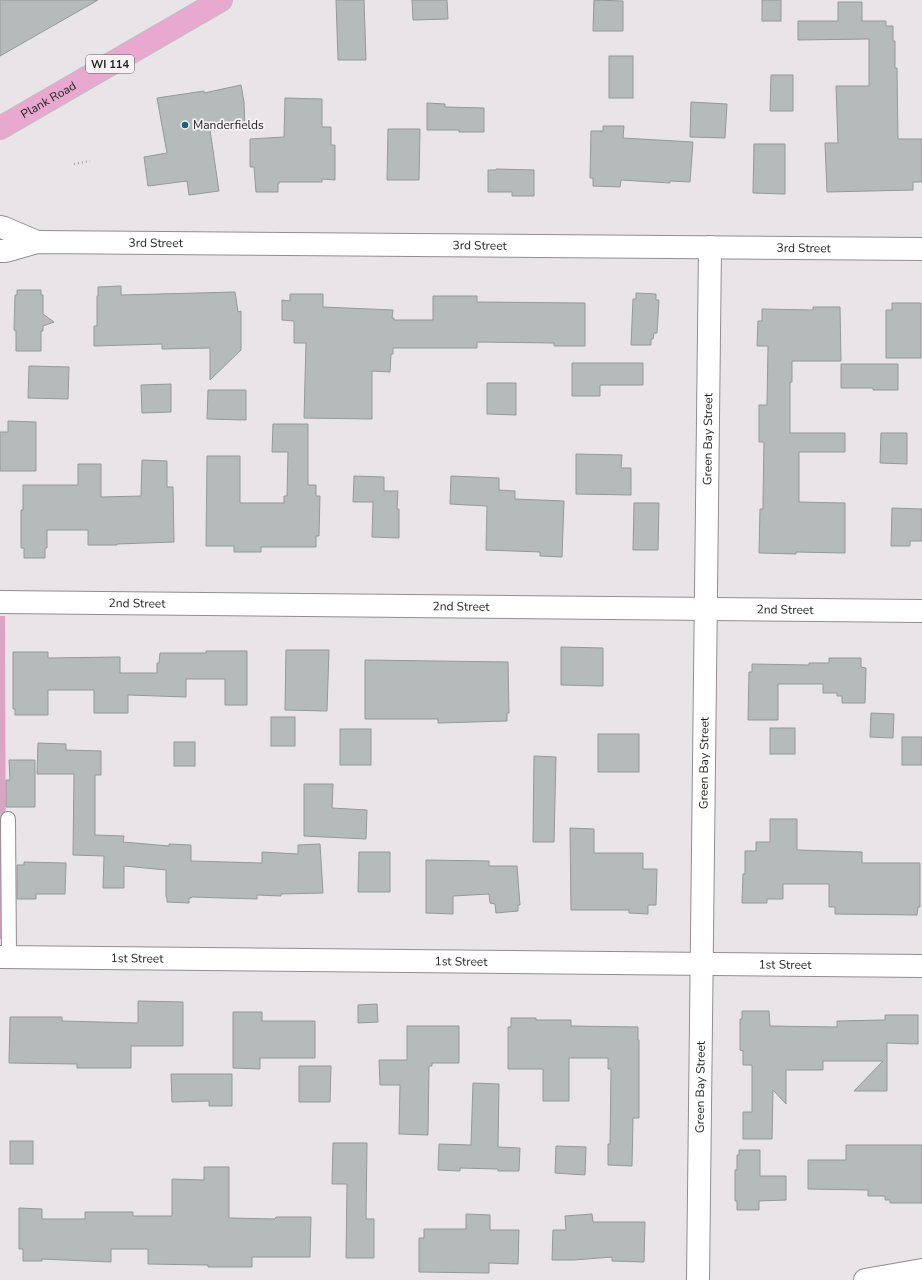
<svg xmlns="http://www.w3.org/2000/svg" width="922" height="1280" viewBox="0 0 922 1280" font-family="'Nunito Sans',sans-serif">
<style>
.green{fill:#dca4c4}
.building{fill:#b5babb;stroke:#94999a}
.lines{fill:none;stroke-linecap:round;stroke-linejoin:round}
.service-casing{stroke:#928e90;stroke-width:16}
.minor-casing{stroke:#928e90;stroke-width:24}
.primary-casing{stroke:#c1c0c1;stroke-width:24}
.path{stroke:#a8a5a7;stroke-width:2.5;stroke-dasharray:1 3;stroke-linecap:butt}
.service{stroke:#fff;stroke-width:14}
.minor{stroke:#fff;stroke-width:22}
.primary{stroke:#e8a8d0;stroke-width:22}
.poi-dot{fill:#1f6275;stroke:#f6f2f4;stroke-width:1.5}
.labels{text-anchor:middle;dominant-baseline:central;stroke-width:3.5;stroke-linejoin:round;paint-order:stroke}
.shield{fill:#f6f2f4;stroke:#605e60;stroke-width:1}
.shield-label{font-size:11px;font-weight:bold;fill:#201f20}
.street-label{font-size:12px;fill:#201f20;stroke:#f6f2f4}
.poi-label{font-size:12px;fill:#201f20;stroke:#f6f2f4;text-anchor:start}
</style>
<rect width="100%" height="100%" fill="#e9e4e7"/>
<path class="green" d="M 0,616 L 5,616 L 6,939 L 0,939 Z"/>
<g class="building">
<path d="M 0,0 L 98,0 L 0,56 Z"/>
<path d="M 336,0 L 364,0 L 366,60 L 338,60 Z"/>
<path d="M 412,0 L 447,0 L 448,19 L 413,20 Z"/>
<path d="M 594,0 L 623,1 L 623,31 L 593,31 Z"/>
<rect x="762" y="0" width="19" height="21"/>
<path d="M 838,2 L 862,2 L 862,21 L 886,21 L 886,26 L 893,26 L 893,41 L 895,41 L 895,68 L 897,68 L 898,139 L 922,139 L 922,182 L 913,182 L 913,190 L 827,192 L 825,143 L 838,143 L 836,86 L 869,86 L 869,39 L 798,40 L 798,21 L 838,21 Z"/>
<rect x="609" y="56" width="24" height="42"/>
<path d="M 771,75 L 793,75 L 793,111 L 770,111 Z"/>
<path d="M 241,85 L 244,102 L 245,129 L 210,130 L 219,191 L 189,195 L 187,181 L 148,186 L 144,157 L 167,153 L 157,98 L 204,91 L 204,93 Z"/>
<path d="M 285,98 L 322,99 L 322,127 L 331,127 L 331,145 L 335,145 L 335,180 L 322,179 L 322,182 L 279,182 L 279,184 L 278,184 L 278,192 L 256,192 L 254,167 L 250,167 L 250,139 L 284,137 Z"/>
<path d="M 691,102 L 727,104 L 725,138 L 690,137 Z"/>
<path d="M 427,103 L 445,104 L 445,107 L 484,108 L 484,132 L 459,132 L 459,130 L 427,130 Z"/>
<path d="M 603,126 L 624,126 L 623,138 L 693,142 L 690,182 L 670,181 L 670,183 L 621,180 L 620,187 L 593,186 L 593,178 L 590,178 L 591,131 L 603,131 Z"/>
<path d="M 388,129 L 420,129 L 419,180 L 387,180 Z"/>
<path d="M 754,144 L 785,144 L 785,194 L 753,193 Z"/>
<path d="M 496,169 L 534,170 L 534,196 L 512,196 L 512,192 L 488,192 L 488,170 L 496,170 Z"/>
<path d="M 121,286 L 121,295 L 235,292 L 238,312 L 241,311 L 241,350 L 210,380 L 210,348 L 162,349 L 162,344 L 94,346 L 94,326 L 97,326 L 97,296 L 98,296 L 98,287 Z"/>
<path d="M 17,290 L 41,290 L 41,295 L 43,295 L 43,314 L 54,322 L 43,326 L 43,331 L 41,331 L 41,351 L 16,351 L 16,331 L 14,330 L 15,295 L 17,295 Z"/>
<path d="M 636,293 L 656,294 L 656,300 L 659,300 L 657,333 L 654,333 L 653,339 L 651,339 L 651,345 L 631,345 L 633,299 L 636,299 Z"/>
<path d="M 290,294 L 323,294 L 323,307 L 393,310 L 392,318 L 394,318 L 394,320 L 433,320 L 433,296 L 477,296 L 477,302 L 585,303 L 585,346 L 554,346 L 554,343 L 477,342 L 477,348 L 393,348 L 393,354 L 391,354 L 390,372 L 372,371 L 372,419 L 304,418 L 306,343 L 294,343 L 294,321 L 282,320 L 282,300 L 290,301 Z"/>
<path d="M 892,303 L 921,303 L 921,358 L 886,358 L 886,310 L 892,310 Z"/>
<path d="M 813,307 L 840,307 L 841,361 L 792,361 L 792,382 L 790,382 L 790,433 L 845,433 L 845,452 L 799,452 L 799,502 L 845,503 L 845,553 L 796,552 L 796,554 L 759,553 L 760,509 L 763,509 L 763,501 L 764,442 L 759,442 L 759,405 L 767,405 L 768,346 L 757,346 L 758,321 L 762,321 L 762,309 L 813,310 Z"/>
<path d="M 572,363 L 643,363 L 643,385 L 600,385 L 600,396 L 572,396 Z"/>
<path d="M 841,364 L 898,364 L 898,390 L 873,390 L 873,388 L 841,388 Z"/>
<path d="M 29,366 L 69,367 L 68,399 L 28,398 Z"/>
<path d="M 487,383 L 516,383 L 516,415 L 487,414 Z"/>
<path d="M 171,384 L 171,412 L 142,413 L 141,385 Z"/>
<path d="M 208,390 L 246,390 L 246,420 L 207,419 Z"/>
<path d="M 8,421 L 36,422 L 36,471 L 0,471 L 0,432 L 8,432 Z"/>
<path d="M 273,424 L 308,424 L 308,485 L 316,485 L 316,496 L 320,496 L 319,536 L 316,536 L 316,547 L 261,547 L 261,552 L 234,552 L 234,546 L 206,546 L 207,456 L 240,456 L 240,503 L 284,503 L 284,496 L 287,496 L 288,452 L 272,452 Z"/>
<path d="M 881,433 L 907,433 L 907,464 L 880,463 Z"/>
<path d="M 576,454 L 622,455 L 621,468 L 631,468 L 631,495 L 576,494 Z"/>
<path d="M 142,460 L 167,461 L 167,487 L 173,487 L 174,542 L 117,544 L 117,545 L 88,545 L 88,530 L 47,530 L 47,548 L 45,548 L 45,558 L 24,558 L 24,548 L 21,548 L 21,510 L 23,510 L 23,485 L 78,485 L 78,464 L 101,464 L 101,497 L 141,496 Z"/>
<path d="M 354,476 L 384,477 L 384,491 L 398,491 L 397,509 L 399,509 L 399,538 L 372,537 L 373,502 L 353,502 Z"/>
<path d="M 451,476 L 499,478 L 499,490 L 515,491 L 515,499 L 564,501 L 562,557 L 540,556 L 540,552 L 486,550 L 487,506 L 450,504 Z"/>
<path d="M 634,503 L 659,503 L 658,550 L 633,550 Z"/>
<path d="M 892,508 L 922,509 L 922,541 L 910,541 L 910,546 L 891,546 Z"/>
<path d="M 561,647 L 603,648 L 603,686 L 561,685 Z"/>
<path d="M 286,650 L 329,650 L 327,711 L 285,710 Z"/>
<path d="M 206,651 L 247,651 L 247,705 L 225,705 L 225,679 L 186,679 L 186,697 L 128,695 L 128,713 L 94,713 L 94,690 L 48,690 L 48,715 L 15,715 L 15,709 L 13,709 L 13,652 L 48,652 L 48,658 L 120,657 L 120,673 L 157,673 L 157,663 L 159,663 L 160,653 L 206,653 Z"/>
<path d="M 829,658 L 861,658 L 861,667 L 866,668 L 865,703 L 842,703 L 842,696 L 837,696 L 837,693 L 823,693 L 823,684 L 778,684 L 778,720 L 748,720 L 749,672 L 752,672 L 752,664 L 809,665 L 809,663 L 829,663 Z"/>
<path d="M 365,660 L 508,662 L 509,713 L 507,713 L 507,721 L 438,723 L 438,719 L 365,719 Z"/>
<path d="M 871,713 L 894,714 L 893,738 L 870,737 Z"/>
<rect x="271" y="717" width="24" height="29"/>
<rect x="770" y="728" width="25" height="26"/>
<rect x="340" y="729" width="31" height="36"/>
<rect x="598" y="734" width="41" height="38"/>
<rect x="902" y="737" width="20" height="28"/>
<rect x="174" y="742" width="21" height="24"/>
<path d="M 38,743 L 66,744 L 66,750 L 101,751 L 101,775 L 95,775 L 95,835 L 124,836 L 123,842 L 169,846 L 169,844 L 191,845 L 191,861 L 262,863 L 262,852 L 298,854 L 298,845 L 320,844 L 323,893 L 281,894 L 281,896 L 257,895 L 257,899 L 192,897 L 191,898 L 189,898 L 189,903 L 167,902 L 167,898 L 166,897 L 166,870 L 124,866 L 124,888 L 103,888 L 104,856 L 73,855 L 74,774 L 37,774 Z"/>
<path d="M 534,756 L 556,757 L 554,842 L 533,842 Z"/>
<path d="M 9,760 L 35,760 L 35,807 L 6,807 L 6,780 L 10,780 Z"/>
<path d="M 304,784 L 333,784 L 332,808 L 367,810 L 366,839 L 304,836 Z"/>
<path d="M 770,819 L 797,819 L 797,850 L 862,852 L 862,863 L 920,863 L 920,907 L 918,907 L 917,915 L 835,914 L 835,907 L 829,907 L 829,884 L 783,884 L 783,899 L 767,899 L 767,903 L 742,903 L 743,874 L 745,874 L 745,851 L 756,851 L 756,842 L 770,842 Z"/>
<path d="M 570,828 L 594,829 L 594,853 L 643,853 L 643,869 L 657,869 L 656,905 L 648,905 L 648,914 L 629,913 L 629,910 L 571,910 Z"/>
<path d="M 359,852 L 390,852 L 390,892 L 358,892 Z"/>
<path d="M 426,860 L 489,861 L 489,866 L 517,866 L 520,905 L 518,905 L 518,911 L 496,913 L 495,904 L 490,903 L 489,894 L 453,896 L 453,914 L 426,913 Z"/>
<path d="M 24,862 L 66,863 L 65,894 L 36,894 L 36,899 L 17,899 L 17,865 L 24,865 Z"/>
<path d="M 138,1001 L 183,1002 L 183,1046 L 131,1046 L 131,1068 L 77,1068 L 77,1064 L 9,1063 L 10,1017 L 62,1017 L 62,1021 L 138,1023 Z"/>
<path d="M 377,1004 L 378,1022 L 358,1023 L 358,1005 Z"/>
<path d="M 742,1011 L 769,1011 L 770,1026 L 837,1027 L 837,1021 L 885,1020 L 885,1015 L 918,1015 L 918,1044 L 887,1043 L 887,1091 L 854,1091 L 883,1061 L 823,1061 L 823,1070 L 786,1070 L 786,1104 L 773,1090 L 772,1139 L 743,1139 L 743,1112 L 752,1112 L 752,1065 L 743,1065 L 743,1051 L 740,1050 L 740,1019 L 742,1019 Z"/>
<path d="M 233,1012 L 262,1012 L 262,1021 L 315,1021 L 315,1058 L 260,1058 L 260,1069 L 233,1068 Z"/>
<path d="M 511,1018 L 536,1018 L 536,1020 L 571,1020 L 571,1026 L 638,1027 L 638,1040 L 639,1040 L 639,1118 L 633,1118 L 632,1166 L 608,1165 L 608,1144 L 610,1144 L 611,1069 L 608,1069 L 608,1058 L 569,1058 L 569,1101 L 543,1101 L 543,1069 L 508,1069 L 508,1027 L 511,1027 Z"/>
<path d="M 407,1026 L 459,1026 L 459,1063 L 432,1063 L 432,1066 L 429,1066 L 428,1135 L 399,1134 L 400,1085 L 380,1085 L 379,1060 L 407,1060 Z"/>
<path d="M 299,1066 L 331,1066 L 330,1102 L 299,1102 Z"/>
<path d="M 171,1074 L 232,1074 L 232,1106 L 209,1106 L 209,1101 L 172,1102 Z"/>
<path d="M 473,1083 L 499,1084 L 498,1147 L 520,1148 L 519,1171 L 498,1171 L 498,1169 L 460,1168 L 460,1171 L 438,1170 L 439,1144 L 471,1145 Z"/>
<rect x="10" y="1141" width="23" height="23"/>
<path d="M 333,1143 L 367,1143 L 366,1219 L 374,1219 L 374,1258 L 346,1258 L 347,1184 L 332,1184 Z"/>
<path d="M 846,1145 L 922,1145 L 922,1203 L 890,1203 L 890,1200 L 885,1200 L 885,1196 L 868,1196 L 868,1190 L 808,1189 L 808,1160 L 846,1160 Z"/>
<path d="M 556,1146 L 586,1147 L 585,1175 L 555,1173 Z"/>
<path d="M 739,1150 L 760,1150 L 760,1176 L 786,1176 L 786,1200 L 759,1201 L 759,1210 L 737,1210 L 737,1201 L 735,1201 L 735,1170 L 737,1170 L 737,1155 L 739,1155 Z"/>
<path d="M 204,1167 L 229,1167 L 229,1218 L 275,1219 L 276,1217 L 311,1217 L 310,1257 L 252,1257 L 252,1267 L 208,1267 L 208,1265 L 148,1264 L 148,1249 L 111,1249 L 111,1262 L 42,1259 L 42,1261 L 23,1261 L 23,1249 L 19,1249 L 19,1208 L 42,1209 L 42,1219 L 85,1219 L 85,1212 L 133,1212 L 133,1216 L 172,1216 L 172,1179 L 204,1180 Z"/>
<path d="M 466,1214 L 490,1215 L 490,1230 L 519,1230 L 518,1264 L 489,1263 L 489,1273 L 419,1272 L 419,1238 L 424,1238 L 424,1229 L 466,1229 Z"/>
<path d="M 592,1214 L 593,1222 L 645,1222 L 644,1262 L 612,1261 L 612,1257 L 574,1260 L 552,1260 L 553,1230 L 566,1230 L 565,1216 Z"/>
</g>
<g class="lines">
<defs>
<path id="service" d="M 8,819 L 9,958"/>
<g id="minor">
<path d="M 0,227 L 4,228 L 37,242"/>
<path id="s1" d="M 0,251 L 6,251 L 37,242 L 922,249"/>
<path id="s2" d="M 0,602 L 922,611"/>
<path id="s3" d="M 0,957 L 922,966"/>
<path id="s4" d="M 698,1280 L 710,247"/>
<path d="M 865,1280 L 922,1270"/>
</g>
<g id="primary">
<path id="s5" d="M 0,128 L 221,0"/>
</g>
</defs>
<use href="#service" class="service-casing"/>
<use href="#minor" class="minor-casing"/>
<use href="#primary" class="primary-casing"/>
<path class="path" d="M 74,164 L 90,161"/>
<use href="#service" class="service"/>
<use href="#minor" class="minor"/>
<use href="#primary" class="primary"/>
</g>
<circle class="poi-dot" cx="185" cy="125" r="4"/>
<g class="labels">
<rect class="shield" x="86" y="55" width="48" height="18" rx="3"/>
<g class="shield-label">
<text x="110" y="64">WI 114</text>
</g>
<g class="street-label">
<text stroke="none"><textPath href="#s5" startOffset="56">Plank Road</textPath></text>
<text stroke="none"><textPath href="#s1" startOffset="157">3rd Street</textPath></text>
<text stroke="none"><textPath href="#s1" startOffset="481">3rd Street</textPath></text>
<text stroke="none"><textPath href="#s1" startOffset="805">3rd Street</textPath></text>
<text stroke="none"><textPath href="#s4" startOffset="841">Green Bay Street</textPath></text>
<text stroke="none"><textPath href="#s2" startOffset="137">2nd Street</textPath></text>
<text stroke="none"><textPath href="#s2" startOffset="461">2nd Street</textPath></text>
<text stroke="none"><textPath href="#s2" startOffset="785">2nd Street</textPath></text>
<text stroke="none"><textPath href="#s4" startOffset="517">Green Bay Street</textPath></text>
<text stroke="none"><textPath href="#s3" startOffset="137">1st Street</textPath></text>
<text stroke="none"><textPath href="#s3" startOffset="461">1st Street</textPath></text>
<text stroke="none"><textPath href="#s3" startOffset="785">1st Street</textPath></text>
<text stroke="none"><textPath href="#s4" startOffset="193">Green Bay Street</textPath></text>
</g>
<g class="poi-label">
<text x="193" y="125">Manderfields</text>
</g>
</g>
</svg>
